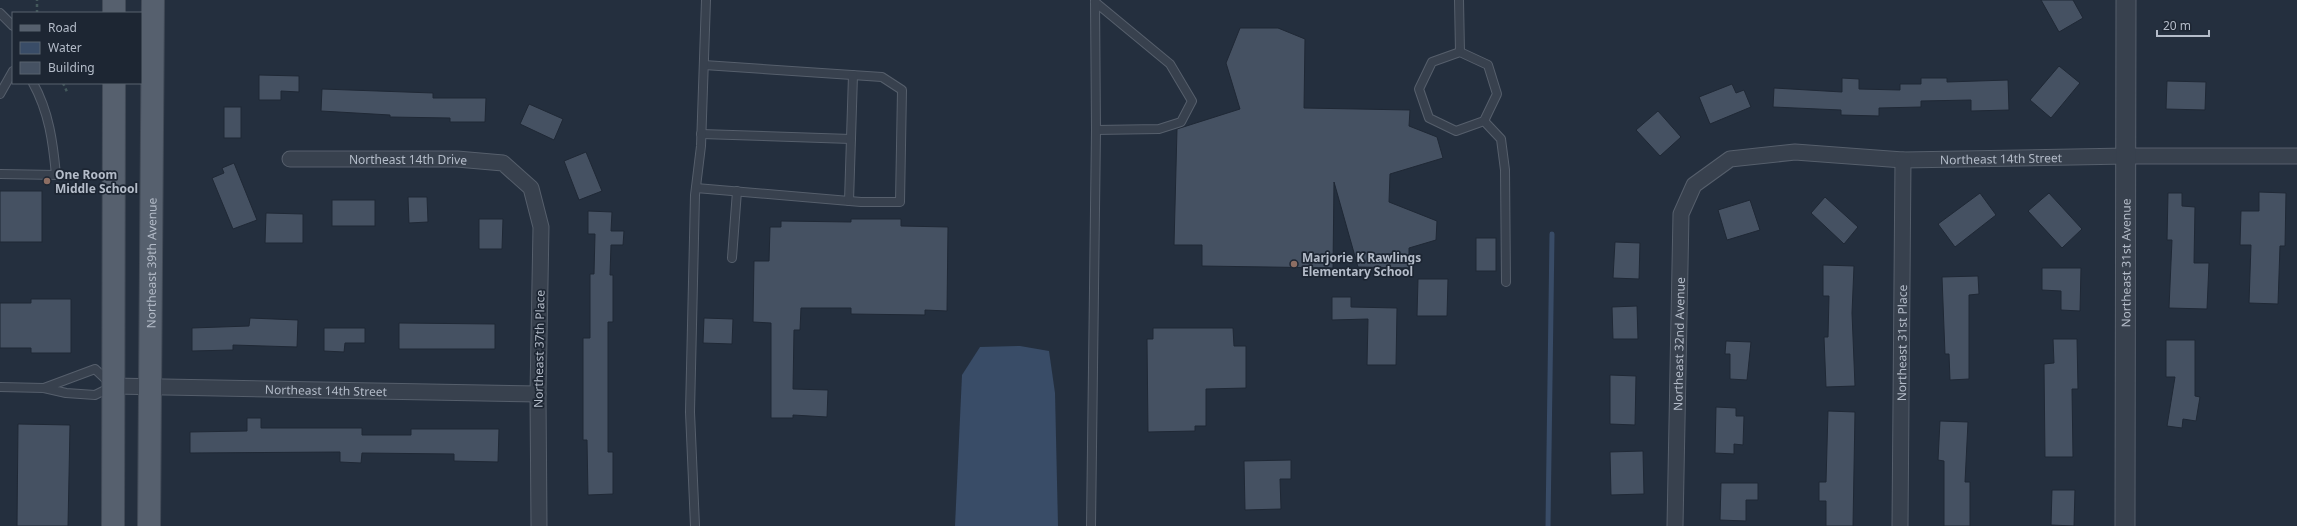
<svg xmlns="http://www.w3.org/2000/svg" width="2297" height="526" viewBox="0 0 2297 526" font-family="'Noto Sans',sans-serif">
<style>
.water{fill:#394c67}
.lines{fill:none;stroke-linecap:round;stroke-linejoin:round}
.stream{stroke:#394c67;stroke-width:5}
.building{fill:#455162;stroke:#1f2835}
.service-casing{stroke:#565f6c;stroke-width:10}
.minor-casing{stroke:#565f6c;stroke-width:17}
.tertiary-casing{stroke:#565f6c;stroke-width:21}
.primary-casing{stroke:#414a57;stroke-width:24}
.path{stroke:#44595c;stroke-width:2.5;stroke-dasharray:3 3;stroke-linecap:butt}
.service{stroke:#38414e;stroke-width:8}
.minor{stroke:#38414e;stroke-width:15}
.tertiary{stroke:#38414e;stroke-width:19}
.primary{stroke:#56606e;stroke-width:22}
.education-dot{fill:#8d6e63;stroke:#1d2633;stroke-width:1.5}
.labels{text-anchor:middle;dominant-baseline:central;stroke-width:3.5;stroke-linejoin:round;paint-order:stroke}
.street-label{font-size:12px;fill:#b4bcc9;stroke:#1d2633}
.poi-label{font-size:12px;font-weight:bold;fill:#b4bcc9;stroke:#1d2633;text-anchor:start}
</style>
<rect width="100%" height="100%" fill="#242f3e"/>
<path class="water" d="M 1020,346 L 1049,351 L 1055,393 L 1058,526 L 955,526 L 962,375 L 980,347 Z"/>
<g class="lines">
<path class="stream" d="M 1548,526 L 1552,234"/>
</g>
<g class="building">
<path d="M 2041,0 L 2073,0 L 2083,18 L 2059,32 Z"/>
<path d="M 1240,28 L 1278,28 L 1305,39 L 1304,108 L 1410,110 L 1409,126 L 1437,137 L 1443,158 L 1390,174 L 1389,202 L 1437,221 L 1436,240 L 1409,248 L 1409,268 L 1358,267 L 1334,182 L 1333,268 L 1202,266 L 1202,245 L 1174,245 L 1177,129 L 1240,109 L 1226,63 Z"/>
<path d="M 2059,66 L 2080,83 L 2051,118 L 2030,100 Z"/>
<path d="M 259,75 L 299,76 L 299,92 L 281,91 L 281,100 L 259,100 Z"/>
<path d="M 1842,78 L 1859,79 L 1859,89 L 1900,90 L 1900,84 L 1921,84 L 1921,78 L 1947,78 L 1947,82 L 2008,80 L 2009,110 L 1971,111 L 1971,100 L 1921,101 L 1921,107 L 1879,108 L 1879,116 L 1841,115 L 1841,110 L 1773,107 L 1774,88 L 1842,92 Z"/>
<path d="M 2167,81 L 2206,82 L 2205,110 L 2166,109 Z"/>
<path d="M 1732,84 L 1736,93 L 1744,90 L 1751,107 L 1710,124 L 1699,97 Z"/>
<path d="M 322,89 L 433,93 L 433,98 L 486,98 L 485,122 L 450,122 L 450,118 L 390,117 L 390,115 L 321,111 Z"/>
<path d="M 529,104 L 563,119 L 554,140 L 520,124 Z"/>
<rect x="224" y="107" width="17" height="31"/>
<path d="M 1658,111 L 1681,137 L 1660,156 L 1636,130 Z"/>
<path d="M 586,152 L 602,191 L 579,200 L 564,161 Z"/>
<path d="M 234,163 L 257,220 L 233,229 L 212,178 L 224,173 L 222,168 Z"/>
<rect x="0" y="191" width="42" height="51"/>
<path d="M 2259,192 L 2286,193 L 2285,246 L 2280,246 L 2278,304 L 2249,303 L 2251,245 L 2240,245 L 2241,211 L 2259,211 Z"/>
<path d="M 1980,193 L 1996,215 L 1955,247 L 1938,224 Z"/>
<path d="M 2049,193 L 2082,229 L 2062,248 L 2028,211 Z"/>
<path d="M 2168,193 L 2182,193 L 2182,206 L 2195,207 L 2194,263 L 2209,263 L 2207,309 L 2169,308 L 2172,240 L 2167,240 Z"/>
<path d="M 408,197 L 427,197 L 428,222 L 409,223 Z"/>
<path d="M 1825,197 L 1858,227 L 1844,244 L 1811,213 Z"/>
<rect x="332" y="200" width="43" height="26"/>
<path d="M 1750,200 L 1760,230 L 1727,240 L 1718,210 Z"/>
<path d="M 588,211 L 612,212 L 611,231 L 624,231 L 623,245 L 611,245 L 610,275 L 613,275 L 613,322 L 608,322 L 608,452 L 613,452 L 613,494 L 588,495 L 587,440 L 583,440 L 583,338 L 590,338 L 590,274 L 594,274 L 595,234 L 588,234 Z"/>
<path d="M 266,213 L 303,214 L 303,243 L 265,243 Z"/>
<path d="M 479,219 L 503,219 L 502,249 L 479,249 Z"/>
<path d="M 851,219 L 901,219 L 901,226 L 948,227 L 947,311 L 925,310 L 925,315 L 851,314 L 851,308 L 801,308 L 800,330 L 794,330 L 793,389 L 828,390 L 827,417 L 793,415 L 793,418 L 771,418 L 771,323 L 753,322 L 754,261 L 769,261 L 770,227 L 781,227 L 781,221 L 851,222 Z"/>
<rect x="1476" y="238" width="20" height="33"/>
<path d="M 1615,242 L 1640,243 L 1639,279 L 1613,278 Z"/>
<path d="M 1823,265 L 1854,266 L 1852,313 L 1855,386 L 1826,387 L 1824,337 L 1828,337 L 1829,296 L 1823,296 Z"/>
<path d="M 2042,268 L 2081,268 L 2080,311 L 2061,310 L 2061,291 L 2042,290 Z"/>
<path d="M 1978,276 L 1979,294 L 1969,295 L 1969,379 L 1950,380 L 1949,354 L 1945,354 L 1942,277 Z"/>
<path d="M 1418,279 L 1448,279 L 1447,316 L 1417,316 Z"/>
<path d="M 1332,297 L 1351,297 L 1351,307 L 1397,308 L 1396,365 L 1367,365 L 1368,319 L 1332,320 Z"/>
<path d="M 31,299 L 71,299 L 71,353 L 31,353 L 31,348 L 0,348 L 0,303 L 31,303 Z"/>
<path d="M 1637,306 L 1638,339 L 1613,339 L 1612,307 Z"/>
<path d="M 250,318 L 298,320 L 297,347 L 233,345 L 233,350 L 192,351 L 192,328 L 249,326 Z"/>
<path d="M 704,318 L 733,319 L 732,344 L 703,343 Z"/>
<path d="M 399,323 L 495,324 L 495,349 L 399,349 Z"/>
<path d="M 324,328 L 365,328 L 365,343 L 345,343 L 344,352 L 324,351 Z"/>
<path d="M 1153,328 L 1233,328 L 1234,346 L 1246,346 L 1246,388 L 1206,389 L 1206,426 L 1195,426 L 1195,431 L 1148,432 L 1147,339 L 1153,339 Z"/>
<path d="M 2053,339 L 2077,339 L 2078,389 L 2072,389 L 2073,457 L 2045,457 L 2044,364 L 2054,363 Z"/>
<path d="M 2166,340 L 2195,340 L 2195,396 L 2200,397 L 2196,421 L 2183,419 L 2182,428 L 2167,426 L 2175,377 L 2166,377 Z"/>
<path d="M 1726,341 L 1751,342 L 1747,380 L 1730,379 L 1730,354 L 1725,354 Z"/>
<path d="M 1610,375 L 1636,376 L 1635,425 L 1610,424 Z"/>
<path d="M 1716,407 L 1736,408 L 1736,416 L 1744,416 L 1743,445 L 1734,444 L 1734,454 L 1715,453 Z"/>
<path d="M 1828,411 L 1855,412 L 1853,526 L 1826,526 L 1826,501 L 1819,501 L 1819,482 L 1826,482 Z"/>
<path d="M 247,418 L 261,418 L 261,428 L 362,428 L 362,435 L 411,435 L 411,429 L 499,429 L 498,462 L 454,461 L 454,454 L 362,453 L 361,463 L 340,462 L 340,452 L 190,453 L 190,432 L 247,431 Z"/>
<path d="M 1940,421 L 1968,422 L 1965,482 L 1970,482 L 1970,526 L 1944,526 L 1944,461 L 1938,460 Z"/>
<path d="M 18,424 L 70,425 L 68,526 L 17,526 Z"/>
<path d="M 1643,451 L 1644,494 L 1611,495 L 1610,452 Z"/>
<path d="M 1291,460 L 1291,479 L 1280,479 L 1281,509 L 1245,510 L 1244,461 Z"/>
<path d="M 1721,483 L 1758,483 L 1758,500 L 1746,500 L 1746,521 L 1720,520 Z"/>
<path d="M 2052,490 L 2075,490 L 2074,526 L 2051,525 Z"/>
</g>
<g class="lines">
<defs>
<g id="service">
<path d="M 1459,0 L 1460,52"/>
<path d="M 1095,2 L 1170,64 L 1192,101 L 1181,122 L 1159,129 L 1096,130"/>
<path d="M 0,13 L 13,26"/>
<path d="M 1460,52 L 1488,65 L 1497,94 L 1484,121 L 1456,131 L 1429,118 L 1419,89 L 1432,62 Z"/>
<path d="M 0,94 L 13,71"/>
<path d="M 1484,121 L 1501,139 L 1505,170 L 1506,282"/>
<path d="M 701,134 L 851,139"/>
<path d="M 0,174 L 56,175 C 53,142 49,112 33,83"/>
<path d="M 696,188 L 861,202 L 900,202 L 902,90 L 882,77 L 704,65"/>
<path d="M 849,201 L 853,75"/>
<path d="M 732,258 L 737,191"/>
<path d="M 0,387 L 44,388 L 66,393 L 95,395 L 113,386 L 95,369 L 44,388"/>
<path d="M 695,526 L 690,412 L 695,195 L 701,146 L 706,0"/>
<path d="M 1091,526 L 1096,130 L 1095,0"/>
</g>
<g id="minor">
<path id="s1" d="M 290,159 L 457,159 L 503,163 L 531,188 L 541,227 L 538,394 L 539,526"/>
<path id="s2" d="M 113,386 L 538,394"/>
<path id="s3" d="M 1675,526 L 1681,214 L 1694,185 L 1730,159 L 1795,152 L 1903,160 L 2127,156 L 2297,156"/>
<path id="s4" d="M 1900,526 L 1903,160"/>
</g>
<g id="tertiary">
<path id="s5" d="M 2125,526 L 2126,0"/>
</g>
<g id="primary">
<path d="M 114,13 L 114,0"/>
<path d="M 113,526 L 114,83"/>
<path id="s6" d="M 149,526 L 153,0"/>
</g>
</defs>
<use href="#service" class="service-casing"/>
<use href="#minor" class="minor-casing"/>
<use href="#tertiary" class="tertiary-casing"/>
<use href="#primary" class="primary-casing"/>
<g class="path">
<path d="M 37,13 L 37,0"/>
<path d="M 63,83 L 68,94"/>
</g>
<use href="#service" class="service"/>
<use href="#minor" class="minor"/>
<use href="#tertiary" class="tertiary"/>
<use href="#primary" class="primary"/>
</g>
<g class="education-dot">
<circle cx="47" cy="181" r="4"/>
<circle cx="1294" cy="264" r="4"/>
</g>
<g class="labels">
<g class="street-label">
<text stroke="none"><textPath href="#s3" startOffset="660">Northeast 14th Street</textPath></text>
<text stroke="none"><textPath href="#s1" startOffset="118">Northeast 14th Drive</textPath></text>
<text stroke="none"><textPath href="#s6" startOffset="263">Northeast 39th Avenue</textPath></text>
<text stroke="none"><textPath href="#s5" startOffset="263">Northeast 31st Avenue</textPath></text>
<text stroke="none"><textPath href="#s4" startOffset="183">Northeast 31st Place</textPath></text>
<text stroke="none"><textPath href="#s3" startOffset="182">Northeast 32nd Avenue</textPath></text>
<text transform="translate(539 349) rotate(-89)">Northeast 37th Place</text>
<text stroke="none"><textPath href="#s2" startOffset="213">Northeast 14th Street</textPath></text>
</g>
<g class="poi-label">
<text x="55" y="174">One Room<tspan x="55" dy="14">Middle School</tspan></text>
<text x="1302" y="257">Marjorie K Rawlings<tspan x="1302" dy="14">Elementary School</tspan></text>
</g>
</g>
<rect x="12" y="12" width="130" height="72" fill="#1d2633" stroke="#59626f"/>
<rect x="20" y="25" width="20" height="6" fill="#56606e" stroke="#59626f"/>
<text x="48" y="32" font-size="12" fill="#b4bcc9">Road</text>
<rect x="20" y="42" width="20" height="12" fill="#394c67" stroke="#59626f"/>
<text x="48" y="52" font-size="12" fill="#b4bcc9">Water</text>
<rect x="20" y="62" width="20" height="12" fill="#455162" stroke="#59626f"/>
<text x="48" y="72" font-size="12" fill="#b4bcc9">Building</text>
<path d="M2157 30v6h52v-6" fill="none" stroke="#b4bcc9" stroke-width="2"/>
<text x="2163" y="30" font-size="12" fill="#b4bcc9" stroke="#1d2633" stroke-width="3" paint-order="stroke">20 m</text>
</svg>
